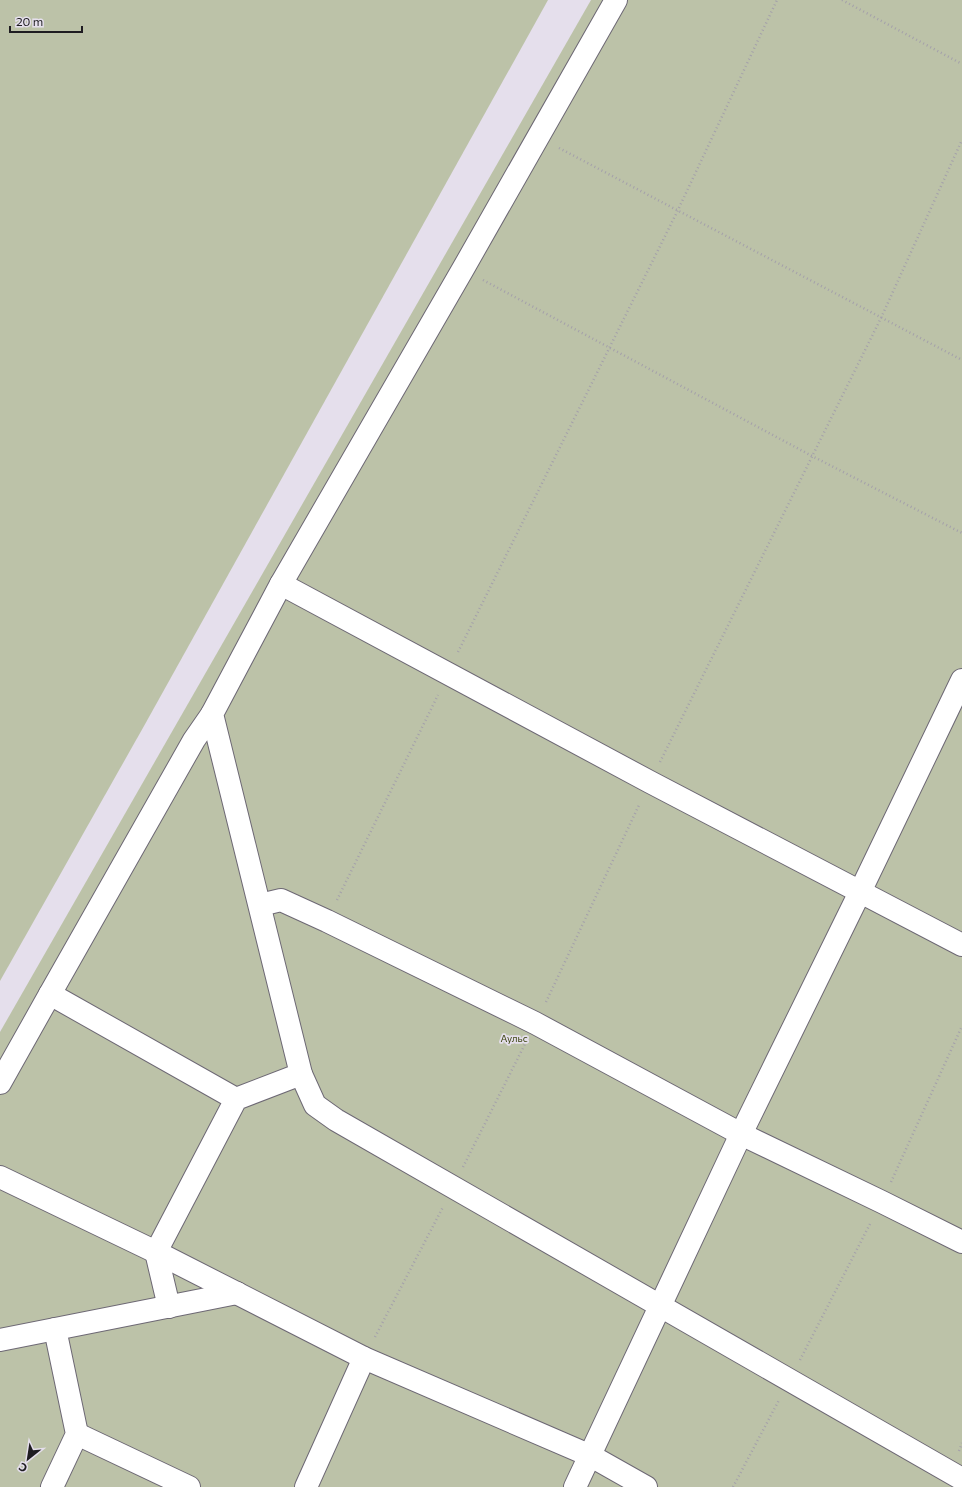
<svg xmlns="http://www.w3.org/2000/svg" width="962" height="1487" viewBox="0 0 962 1487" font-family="Commissioner,sans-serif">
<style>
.green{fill:#bcc2a8}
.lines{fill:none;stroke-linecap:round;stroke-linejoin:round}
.minor-casing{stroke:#6d6874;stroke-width:24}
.path{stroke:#a4a0aa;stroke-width:2.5;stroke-dasharray:1 3;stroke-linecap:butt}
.minor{stroke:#fff;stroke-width:22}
.labels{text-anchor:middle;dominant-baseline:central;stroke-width:3.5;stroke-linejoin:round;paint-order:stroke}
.park-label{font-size:10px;fill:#3c4410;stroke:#e5dfec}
</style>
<rect width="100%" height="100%" fill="#e5dfec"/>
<g class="green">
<path d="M 0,0 L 548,0 L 144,726 L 0,981 Z"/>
<path d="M 591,0 L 962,0 L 962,1487 L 0,1487 L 0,1032 Z"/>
</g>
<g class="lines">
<defs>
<g id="minor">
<path d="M 616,0 L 463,269 L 281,584 L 212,714 L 301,1074 L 315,1105 L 336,1120 L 962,1479"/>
<path d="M 281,584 L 650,782 L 962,945"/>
<path d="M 212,714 L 194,740 L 50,994 L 236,1099"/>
<path d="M 260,905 L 281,900 L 327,921 L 535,1023 L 741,1134 L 882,1202 L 962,1242"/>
<path d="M 0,1083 L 50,994"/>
<path d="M 0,1177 L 156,1252 L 364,1358 L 591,1456 L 646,1487"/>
<path d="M 169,1307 L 156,1252 L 236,1099 L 301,1074"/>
<path d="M 0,1340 L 237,1293"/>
<path d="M 77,1434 L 189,1487"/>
<path d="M 52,1487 L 77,1434 L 55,1329"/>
<path d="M 306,1487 L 364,1358"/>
<path d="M 575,1487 L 741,1134 L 860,892 L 962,680"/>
</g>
</defs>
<use href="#minor" class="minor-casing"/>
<g class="path">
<path d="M 842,0 L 962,64"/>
<path d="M 559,148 L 962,360"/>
<path d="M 483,280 L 812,456 L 962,533"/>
<path d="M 458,652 L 677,212 L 777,0"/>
<path d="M 660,762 L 881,318 L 962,140"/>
<path d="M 337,900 L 438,695"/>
<path d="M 546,1002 L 640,803"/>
<path d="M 463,1167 L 525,1044"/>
<path d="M 891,1182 L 962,1026"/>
<path d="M 375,1337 L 443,1207"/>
<path d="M 800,1360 L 871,1222"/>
<path d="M 959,1451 L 962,1443"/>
<path d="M 733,1487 L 779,1400"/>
</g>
<use href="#minor" class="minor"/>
</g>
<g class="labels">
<g class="park-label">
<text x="514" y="1038">Аульс</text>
</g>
</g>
<g transform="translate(28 1459) rotate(210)" stroke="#e5dfec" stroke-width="3" paint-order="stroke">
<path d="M0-3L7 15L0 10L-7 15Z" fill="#1e1c21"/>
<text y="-6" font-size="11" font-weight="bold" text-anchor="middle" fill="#1e1c21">С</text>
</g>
<path d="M10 26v6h72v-6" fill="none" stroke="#1e1c21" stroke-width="2"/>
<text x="16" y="26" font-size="12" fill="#1e1c21" stroke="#e5dfec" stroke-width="3" paint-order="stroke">20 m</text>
</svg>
